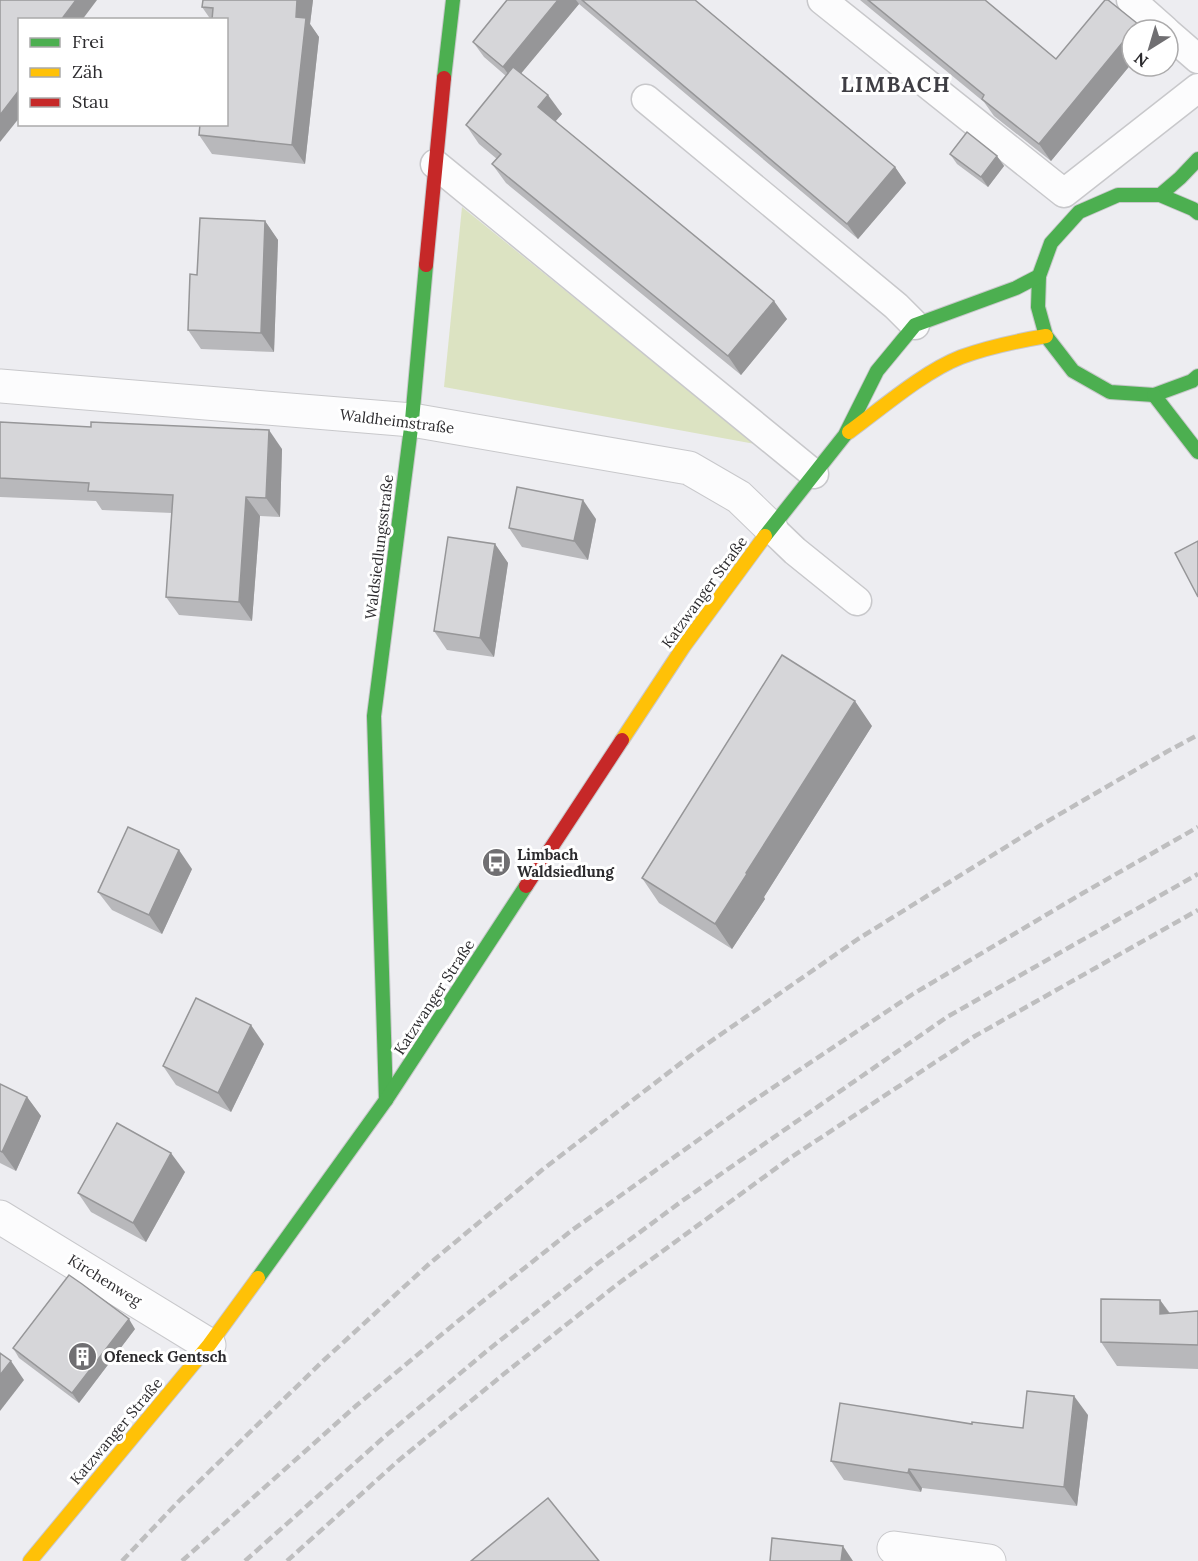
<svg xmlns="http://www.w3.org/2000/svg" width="1198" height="1561" viewBox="0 0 1198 1561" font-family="Lora,serif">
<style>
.green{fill:#dce3c2}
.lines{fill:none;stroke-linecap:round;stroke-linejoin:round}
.lane-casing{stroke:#c8c8cb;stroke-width:31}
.street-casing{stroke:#c8c8cb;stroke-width:35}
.fast-casing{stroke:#c8c8cb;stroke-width:16}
.slow-casing{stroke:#c8c8cb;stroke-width:16}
.jam-casing{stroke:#c8c8cb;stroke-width:16}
.lane{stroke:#fcfcfd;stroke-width:28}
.street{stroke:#fcfcfd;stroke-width:33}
.fast{stroke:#4caf50;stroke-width:14}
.slow{stroke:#ffc107;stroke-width:14}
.jam{stroke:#c62828;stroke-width:14}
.rail{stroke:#bebebf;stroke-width:4.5;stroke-dasharray:9 4.5;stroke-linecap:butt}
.wall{fill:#b8b8bb}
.shaded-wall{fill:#969698}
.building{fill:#d6d6d9;stroke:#969698;stroke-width:1.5}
.labels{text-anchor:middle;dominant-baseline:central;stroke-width:6;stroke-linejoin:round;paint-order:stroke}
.street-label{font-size:15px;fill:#2c2b2e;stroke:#fff}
.poi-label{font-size:15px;font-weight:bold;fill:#2c2b2e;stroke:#fff;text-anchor:start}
.district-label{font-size:21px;font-weight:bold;letter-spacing:1.5px;fill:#3f3e44;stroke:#fff}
</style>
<rect width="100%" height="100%" fill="#ededf1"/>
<path class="green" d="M 462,207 L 755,444 L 444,387 Z"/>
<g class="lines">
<defs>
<g id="lane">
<path d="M 822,0 L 1064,193 L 1198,88"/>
<path d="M 1131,0 L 1165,30"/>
<path d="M 1168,33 L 1198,59"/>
<path d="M 646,99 L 896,306 L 915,325"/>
<path d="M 435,164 L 814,474"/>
<path d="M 771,528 L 795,551 L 857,601"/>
</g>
<g id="street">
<path d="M 0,386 L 412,420 L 689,468 L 739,497 L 771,528"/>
<path d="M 0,1217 L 209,1345"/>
<path d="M 894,1548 L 989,1561"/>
</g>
<g id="fast">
<path d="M 444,78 L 453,0"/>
<path d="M 1160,195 L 1180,178 L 1198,159"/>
<path d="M 1198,213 L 1193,209 L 1160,195 L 1118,195 L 1079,212 L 1051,243 L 1039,276 L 1038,307 L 1046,336 L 1073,371 L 1110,392 L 1154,395 L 1192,381 L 1198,376"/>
<path d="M 1154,395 L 1198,452"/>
<path d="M 765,536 L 845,435 L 877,371 L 915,325 L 1016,288 L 1039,276"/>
<path d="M 386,1100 L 374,716 L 412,420 L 426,265"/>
<path d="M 258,1278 L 386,1100 L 526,886"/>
</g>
<g id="slow">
<path d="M 849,432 C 882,408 923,372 961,357 C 988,347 1017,341 1046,336"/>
<path d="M 622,740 L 684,646 L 765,536"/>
<path d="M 30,1561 L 209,1345 L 258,1278"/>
</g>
<g id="jam">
<path d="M 426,265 L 444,78"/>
<path d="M 526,886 L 622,740"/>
</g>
</defs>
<use href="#lane" class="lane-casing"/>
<use href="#street" class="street-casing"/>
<use href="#fast" class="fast-casing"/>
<use href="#slow" class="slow-casing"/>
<use href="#jam" class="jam-casing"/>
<use href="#lane" class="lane"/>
<use href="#street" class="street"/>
<use href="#fast" class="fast"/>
<use href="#slow" class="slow"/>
<use href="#jam" class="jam"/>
<g class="rail">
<path d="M 122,1561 L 178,1502 L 323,1361 L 429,1264 L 542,1170 L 694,1053 L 858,939 L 1041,825 L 1168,751 L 1198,735"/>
<path d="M 182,1561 L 357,1405 L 458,1321 L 571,1231 L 747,1105 L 913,994 L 1083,893 L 1198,827"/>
<path d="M 245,1561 L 383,1438 L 488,1350 L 597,1264 L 682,1201 L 947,1017 L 1198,874"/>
<path d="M 287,1561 L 398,1461 L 505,1373 L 619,1283 L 790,1158 L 975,1036 L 1198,910"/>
</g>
</g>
<g class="wall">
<path d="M 203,0 L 313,0 L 310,24 L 319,37 L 305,164 L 212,154 L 199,135 L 211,20 L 202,7 Z"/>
<path d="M 507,0 L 695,0 L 895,167 L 906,183 L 858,239 L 579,4 L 521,73 L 562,114 L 555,122 L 787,319 L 741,375 L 506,183 L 492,164 L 497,159 L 479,144 L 466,125 L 506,76 L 484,57 L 473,42 Z"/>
<path d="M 860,0 L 985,0 L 1056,59 L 1138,24 L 1142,30 L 1132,30 L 1132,63 L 1051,161 L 994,116 L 984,102 Z"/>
<path d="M 950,154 L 997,156 L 1004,166 L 988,187 L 957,164 Z"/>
<path d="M 265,221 L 278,240 L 274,352 L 201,349 L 188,330 L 197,275 Z"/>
<path d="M 0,422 L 282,449 L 280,517 L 260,516 L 252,621 L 179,615 L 166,597 L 172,513 L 102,510 L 96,501 L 0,497 Z"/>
<path d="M 596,519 L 588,560 L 522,547 L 509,528 Z"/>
<path d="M 495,544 L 508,563 L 494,657 L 447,650 L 434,631 Z"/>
<path d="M 872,726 L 764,897 L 765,899 L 732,949 L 659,903 L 642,878 Z"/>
<path d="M 192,869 L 162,934 L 112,910 L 98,892 Z"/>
<path d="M 264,1044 L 231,1112 L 176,1085 L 163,1066 Z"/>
<path d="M 0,1084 L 27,1097 L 41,1116 L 16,1171 L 0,1163 Z"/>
<path d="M 185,1172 L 146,1242 L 91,1212 L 78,1193 Z"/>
<path d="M 1160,1300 L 1170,1313 L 1198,1311 L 1198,1369 L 1117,1366 L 1101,1342 Z"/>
<path d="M 135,1329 L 79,1403 L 19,1358 L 13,1348 Z"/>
<path d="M 1088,1415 L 1077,1506 L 922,1488 L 921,1492 L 844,1480 L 831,1461 L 972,1424 L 1023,1428 Z"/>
</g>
<g class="shaded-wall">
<path d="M 76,0 L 97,0 L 82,20 L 61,20 Z"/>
<path d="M 297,0 L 313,0 L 310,24 L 319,37 L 305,164 L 292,145 L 296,17 Z"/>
<path d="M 558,0 L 576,0 L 579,4 L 514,82 L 503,67 Z"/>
<path d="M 1138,24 L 1142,30 L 1133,30 Z"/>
<path d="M 1132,31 L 1132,63 L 1051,161 L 1039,144 Z"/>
<path d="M 20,89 L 20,117 L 0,142 L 0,115 Z"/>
<path d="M 548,95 L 562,114 L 551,126 L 538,107 Z"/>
<path d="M 997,156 L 1004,166 L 988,187 L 981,177 Z"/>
<path d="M 895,167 L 906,183 L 858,239 L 847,224 Z"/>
<path d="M 265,221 L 278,240 L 274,352 L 261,333 Z"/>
<path d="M 774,301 L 787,319 L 741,375 L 728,356 Z"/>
<path d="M 269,430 L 282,449 L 280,517 L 266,498 Z"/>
<path d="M 246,497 L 260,516 L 252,621 L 239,602 Z"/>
<path d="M 583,500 L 596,519 L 588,560 L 574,541 Z"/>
<path d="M 495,544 L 508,563 L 494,657 L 480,638 Z"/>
<path d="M 855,701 L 872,726 L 764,897 L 765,899 L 732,949 L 715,924 L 746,873 Z"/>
<path d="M 179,850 L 192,869 L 162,934 L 149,915 Z"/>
<path d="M 251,1025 L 264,1044 L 231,1112 L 218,1093 Z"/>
<path d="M 27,1097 L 41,1116 L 16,1171 L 2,1152 Z"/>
<path d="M 171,1153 L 185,1172 L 146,1242 L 133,1223 Z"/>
<path d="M 1160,1300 L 1177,1324 L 1160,1314 Z"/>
<path d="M 129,1319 L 135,1329 L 79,1403 L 72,1393 Z"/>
<path d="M 11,1361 L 24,1380 L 0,1411 L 0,1375 Z"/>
<path d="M 1074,1396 L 1088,1415 L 1077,1506 L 1064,1487 Z"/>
<path d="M 909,1469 L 922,1488 L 921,1492 L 908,1473 Z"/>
<path d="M 843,1546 L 853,1561 L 841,1561 Z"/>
</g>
<g class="building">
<path d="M 0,0 L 76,0 L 61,20 L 20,20 L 20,89 L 0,115 Z"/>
<path d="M 203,0 L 297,0 L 296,17 L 306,18 L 292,145 L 199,135 L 200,124 L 226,124 L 226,20 L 212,20 L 213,8 L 202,7 Z"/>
<path d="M 507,0 L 558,0 L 503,67 L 473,42 Z"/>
<path d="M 582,0 L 695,0 L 895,167 L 847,224 Z"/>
<path d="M 868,0 L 985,0 L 1056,59 L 1105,0 L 1108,0 L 1138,24 L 1133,30 L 1132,30 L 1132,31 L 1039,144 L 982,99 L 984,95 Z"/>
<path d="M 513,67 L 548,95 L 538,107 L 774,301 L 728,356 L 492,164 L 501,154 L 466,125 Z"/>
<path d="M 967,132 L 997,156 L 981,177 L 950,154 Z"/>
<path d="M 200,218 L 265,221 L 261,333 L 188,330 L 190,274 L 197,275 Z"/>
<path d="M 0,422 L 91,427 L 91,422 L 269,430 L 266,498 L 246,497 L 239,602 L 166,597 L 173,495 L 88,491 L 89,483 L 0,478 Z"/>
<path d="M 517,487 L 583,500 L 574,541 L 509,528 Z"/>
<path d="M 448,537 L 495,544 L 480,638 L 434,631 Z"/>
<path d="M 1198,541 L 1198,597 L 1175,553 Z"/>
<path d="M 782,655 L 855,701 L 746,873 L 747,874 L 715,924 L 642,878 Z"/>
<path d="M 128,827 L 179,850 L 149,915 L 98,892 Z"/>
<path d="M 196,998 L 251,1025 L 218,1093 L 163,1066 Z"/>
<path d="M 0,1084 L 27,1097 L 2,1152 L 0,1151 Z"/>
<path d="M 117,1123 L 171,1153 L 133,1223 L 78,1193 Z"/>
<path d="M 69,1275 L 82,1284 L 129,1319 L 72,1393 L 13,1348 Z"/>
<path d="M 1101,1299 L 1160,1300 L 1160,1314 L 1198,1311 L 1198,1345 L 1101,1342 Z"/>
<path d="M 0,1353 L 11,1361 L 0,1375 Z"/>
<path d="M 1027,1391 L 1074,1396 L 1064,1487 L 909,1469 L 908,1473 L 831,1461 L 840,1403 L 972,1424 L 972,1422 L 1023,1428 Z"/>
<path d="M 548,1498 L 599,1561 L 471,1561 Z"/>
<path d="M 772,1538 L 843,1546 L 841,1561 L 770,1561 Z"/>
</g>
<defs>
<symbol id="bus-disc" viewBox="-11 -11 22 22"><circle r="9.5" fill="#706f72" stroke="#fff"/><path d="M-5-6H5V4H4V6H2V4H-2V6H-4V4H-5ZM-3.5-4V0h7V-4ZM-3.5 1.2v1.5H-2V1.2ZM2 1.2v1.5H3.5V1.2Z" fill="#fff"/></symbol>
<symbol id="building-disc" viewBox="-11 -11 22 22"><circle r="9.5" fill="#706f72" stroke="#fff"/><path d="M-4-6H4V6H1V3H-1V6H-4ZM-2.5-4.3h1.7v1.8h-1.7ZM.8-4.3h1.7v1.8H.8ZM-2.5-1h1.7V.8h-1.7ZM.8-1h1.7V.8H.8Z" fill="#fff"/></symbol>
</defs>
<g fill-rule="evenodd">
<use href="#bus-disc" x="480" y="846" width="33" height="33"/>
<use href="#building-disc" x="66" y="1340" width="33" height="33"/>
</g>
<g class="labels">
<g class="street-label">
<text transform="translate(397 421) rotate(7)">Waldheimstraße</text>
<text transform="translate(379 547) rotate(-83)">Waldsiedlungsstraße</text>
<text transform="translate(704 592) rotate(-54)">Katzwanger Straße</text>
<text transform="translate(434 997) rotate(-57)">Katzwanger Straße</text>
<text transform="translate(105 1280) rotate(32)">Kirchenweg</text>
<text transform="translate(116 1431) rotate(-50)">Katzwanger Straße</text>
</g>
<g class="poi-label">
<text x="517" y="854">Limbach<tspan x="517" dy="17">Waldsiedlung</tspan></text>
<text x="104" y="1356">Ofeneck Gentsch</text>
</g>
<g class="district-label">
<text x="896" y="84">LIMBACH</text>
</g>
</g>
<rect x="18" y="18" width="210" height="108" fill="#ffffff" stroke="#abaaab" stroke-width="1.5"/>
<rect x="30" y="38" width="30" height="9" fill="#4caf50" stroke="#abaaab" stroke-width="1.5"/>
<text x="72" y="48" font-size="18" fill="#2c2b2e">Frei</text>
<rect x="30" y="68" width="30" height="9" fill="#ffc107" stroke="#abaaab" stroke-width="1.5"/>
<text x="72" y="78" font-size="18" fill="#2c2b2e">Zäh</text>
<rect x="30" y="98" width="30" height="9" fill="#c62828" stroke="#abaaab" stroke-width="1.5"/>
<text x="72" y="108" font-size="18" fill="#2c2b2e">Stau</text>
<g transform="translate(1150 48) rotate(217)"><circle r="28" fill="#ffffff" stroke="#abaaab" stroke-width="1.5"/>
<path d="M0-4.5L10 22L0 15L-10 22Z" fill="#706f72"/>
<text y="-9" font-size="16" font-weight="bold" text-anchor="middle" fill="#2c2b2e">N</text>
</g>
</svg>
